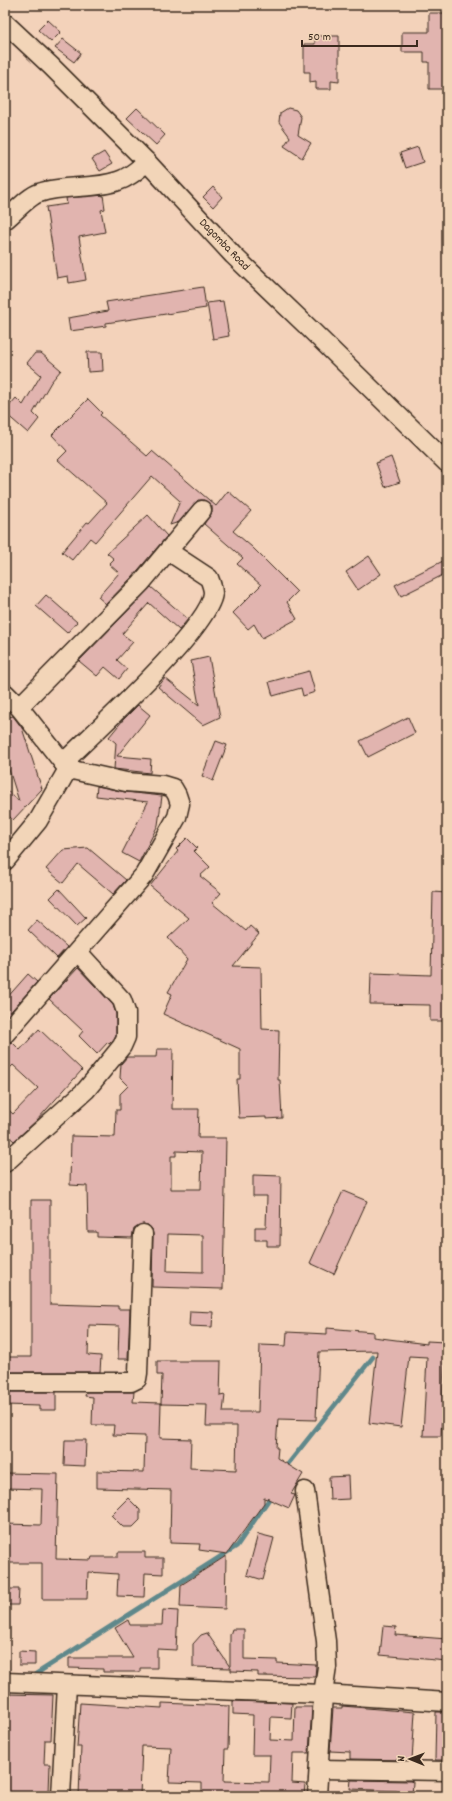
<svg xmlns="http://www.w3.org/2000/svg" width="452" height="1801" viewBox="0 0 452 1801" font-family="Dekko,sans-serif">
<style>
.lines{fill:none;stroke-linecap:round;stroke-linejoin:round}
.stream{stroke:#5f888b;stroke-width:4.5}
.building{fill:#e1b4af;stroke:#3b2a1e;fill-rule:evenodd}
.minor-casing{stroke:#3b2a1e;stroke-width:21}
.minor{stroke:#f2d5b8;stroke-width:18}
.labels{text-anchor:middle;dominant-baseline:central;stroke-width:3.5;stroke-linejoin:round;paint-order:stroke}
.street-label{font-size:12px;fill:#3b2a1e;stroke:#f2d5b8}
</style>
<rect width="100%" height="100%" fill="#f3d2ba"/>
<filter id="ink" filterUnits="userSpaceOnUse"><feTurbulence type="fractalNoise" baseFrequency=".025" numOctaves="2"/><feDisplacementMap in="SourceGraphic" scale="8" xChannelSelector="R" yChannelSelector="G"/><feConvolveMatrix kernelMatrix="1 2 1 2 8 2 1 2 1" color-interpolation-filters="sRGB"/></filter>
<g filter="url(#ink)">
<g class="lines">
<g class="stream">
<path d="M 286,1469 L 288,1464 L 373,1357"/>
<path d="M 31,1677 L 237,1546 L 272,1495"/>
</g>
</g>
<g class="building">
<path d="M 429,13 L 447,13 L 447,89 L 429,89 L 429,62 L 424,62 L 424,52 L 402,52 L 402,32 L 429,32 Z"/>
<path d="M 48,20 L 61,32 L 51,42 L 38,30 Z"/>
<path d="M 315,36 L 339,36 L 339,82 L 331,81 L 331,89 L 316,89 L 316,81 L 310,82 L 310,72 L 304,72 L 304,44 L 315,44 Z"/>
<path d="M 63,39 L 81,53 L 74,62 L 55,48 Z"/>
<path d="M 137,108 L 165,135 L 156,145 L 127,118 Z"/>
<path d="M 288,108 L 296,110 L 301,117 L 298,135 L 311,143 L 302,158 L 284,146 L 290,137 L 279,122 L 280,113 Z"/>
<path d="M 418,147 L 423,162 L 405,168 L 400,153 Z"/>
<path d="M 104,152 L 112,164 L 100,171 L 92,159 Z"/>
<path d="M 213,187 L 222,197 L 213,207 L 203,197 Z"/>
<path d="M 103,195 L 105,209 L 101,210 L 105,232 L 79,237 L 86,280 L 69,283 L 68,276 L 57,278 L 46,207 L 67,204 L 66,198 Z"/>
<path d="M 203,287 L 206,308 L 106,323 L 106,326 L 70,331 L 68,318 L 108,311 L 106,302 Z"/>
<path d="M 223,301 L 229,336 L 213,339 L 207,303 Z"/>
<path d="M 87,352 L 102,352 L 103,371 L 88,372 Z"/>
<path d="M 35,353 L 41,353 L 61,370 L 51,382 L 33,413 L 39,419 L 28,433 L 5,413 L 5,411 L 16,398 L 23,405 L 41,375 L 27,363 Z"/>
<path d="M 88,399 L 102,413 L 100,415 L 147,456 L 152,451 L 216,506 L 228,491 L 251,511 L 233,531 L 252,547 L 297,592 L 287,602 L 297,619 L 262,638 L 254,624 L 248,629 L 233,613 L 261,585 L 237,564 L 243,558 L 204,524 L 212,512 L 212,506 L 204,500 L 198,500 L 179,522 L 170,525 L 180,501 L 152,476 L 95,542 L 90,538 L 72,560 L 62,552 L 87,522 L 89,523 L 107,503 L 58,460 L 67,451 L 52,435 Z"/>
<path d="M 391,457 L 400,482 L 385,487 L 376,463 Z"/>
<path d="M 148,515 L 167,536 L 133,576 L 106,604 L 98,597 L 119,573 L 109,564 L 114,559 L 107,553 Z"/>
<path d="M 369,556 L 381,574 L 358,590 L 346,572 Z"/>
<path d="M 447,559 L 447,573 L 401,596 L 395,585 Z"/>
<path d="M 151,587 L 188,619 L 179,630 L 149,603 L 122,634 L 133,642 L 117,660 L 127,669 L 119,679 L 105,667 L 97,676 L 79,661 Z"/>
<path d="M 46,595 L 77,622 L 67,633 L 36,606 Z"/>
<path d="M 209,657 L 220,717 L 203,725 L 158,687 L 165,678 L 199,705 L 191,661 Z"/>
<path d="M 309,671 L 315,692 L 303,696 L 301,688 L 273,696 L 269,682 Z"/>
<path d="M 138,705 L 150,715 L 117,756 L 151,759 L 150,773 L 114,769 L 116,743 L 109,737 L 123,720 Z"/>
<path d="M 13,716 L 22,728 L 42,789 L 13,820 L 5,812 L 5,789 L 19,801 L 5,757 L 8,756 L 5,745 L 5,718 Z"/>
<path d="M 408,717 L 415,733 L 368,757 L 360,741 Z"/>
<path d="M 216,741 L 227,745 L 213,781 L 202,776 Z"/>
<path d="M 97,786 L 125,792 L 162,796 L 158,825 L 139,862 L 122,853 L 148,802 L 96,796 Z"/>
<path d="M 187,838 L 197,848 L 194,851 L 210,867 L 200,876 L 221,893 L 212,903 L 246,931 L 250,926 L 259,934 L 233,966 L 261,967 L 262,1029 L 279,1030 L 278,1080 L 280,1080 L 282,1118 L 266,1119 L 266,1117 L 239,1118 L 237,1079 L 240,1079 L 240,1049 L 163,1014 L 172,994 L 168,992 L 187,959 L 168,938 L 189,918 L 150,886 L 178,851 L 176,849 Z"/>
<path d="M 88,848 L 126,880 L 113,894 L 78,864 L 63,883 L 46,869 L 63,850 Z"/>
<path d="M 59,889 L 86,918 L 77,926 L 50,898 Z"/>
<path d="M 433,892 L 447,893 L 447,1021 L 430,1021 L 430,1005 L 370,1004 L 371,973 L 431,975 Z"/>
<path d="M 37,920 L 67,947 L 57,958 L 28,930 Z"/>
<path d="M 78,968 L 113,1005 L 116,1014 L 116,1035 L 113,1040 L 109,1044 L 108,1042 L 97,1054 L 79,1036 L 83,1031 L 49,999 Z"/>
<path d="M 28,974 L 37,982 L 5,1018 L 5,1000 Z"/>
<path d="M 39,1029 L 82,1070 L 37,1120 L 14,1141 L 5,1133 L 5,1107 L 13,1114 L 38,1088 L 13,1065 L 5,1073 L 5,1049 L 12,1042 L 20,1050 Z"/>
<path d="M 157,1049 L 173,1049 L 172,1109 L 199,1109 L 198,1138 L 226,1138 L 223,1289 L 152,1287 L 153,1234 L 152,1229 L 148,1225 L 143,1224 L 134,1228 L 132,1238 L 97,1237 L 97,1232 L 88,1232 L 87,1186 L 70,1185 L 71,1136 L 115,1137 L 116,1110 L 120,1110 L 120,1094 L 128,1086 L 120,1078 L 121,1064 L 127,1057 L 156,1057 ZM 176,1151 L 202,1152 L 201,1189 L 171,1189 L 171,1156 L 176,1156 ZM 168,1234 L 203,1235 L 203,1272 L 167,1271 Z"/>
<path d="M 253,1175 L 281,1176 L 280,1246 L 267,1246 L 267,1240 L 255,1240 L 255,1227 L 266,1227 L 267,1196 L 253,1196 Z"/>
<path d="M 343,1191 L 367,1201 L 334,1274 L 310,1263 Z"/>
<path d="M 31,1200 L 50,1200 L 50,1304 L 118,1306 L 118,1309 L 130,1309 L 128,1359 L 118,1359 L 119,1326 L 89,1325 L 88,1355 L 101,1356 L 100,1372 L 5,1372 L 5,1357 L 31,1357 Z"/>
<path d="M 190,1311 L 213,1312 L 212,1327 L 189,1326 Z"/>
<path d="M 327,1328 L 373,1332 L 373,1337 L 427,1344 L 427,1341 L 445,1342 L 441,1436 L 423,1436 L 427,1357 L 409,1356 L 401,1427 L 369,1423 L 377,1351 L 319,1352 L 316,1420 L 278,1419 L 276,1448 L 278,1448 L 277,1458 L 303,1474 L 291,1494 L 295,1495 L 289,1508 L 268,1499 L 268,1497 L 267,1499 L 264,1498 L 264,1503 L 227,1554 L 199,1550 L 200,1544 L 170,1543 L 171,1490 L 97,1488 L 97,1471 L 144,1472 L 145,1436 L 113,1435 L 114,1425 L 92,1425 L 93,1397 L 85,1396 L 86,1392 L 134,1392 L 133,1402 L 161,1403 L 162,1375 L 157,1375 L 157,1361 L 221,1361 L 220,1396 L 225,1395 L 223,1412 L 258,1412 L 260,1345 L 286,1346 L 287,1332 L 327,1334 ZM 161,1403 L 161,1404 L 207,1405 L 206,1426 L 237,1426 L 236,1470 L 190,1468 L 191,1439 L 160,1438 Z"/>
<path d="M 5,1392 L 56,1392 L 56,1410 L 39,1410 L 39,1406 L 5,1405 Z"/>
<path d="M 65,1440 L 86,1440 L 85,1466 L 64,1465 Z"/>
<path d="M 5,1473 L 58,1474 L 56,1559 L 91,1560 L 92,1557 L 118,1557 L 118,1552 L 145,1552 L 145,1558 L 163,1558 L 163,1574 L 145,1573 L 144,1597 L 117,1596 L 118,1574 L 88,1572 L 87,1599 L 42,1599 L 42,1563 L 5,1563 L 5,1524 L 41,1525 L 42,1489 L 5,1488 Z"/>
<path d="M 348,1476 L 349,1499 L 330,1500 L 329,1477 Z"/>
<path d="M 128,1498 L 140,1510 L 140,1520 L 133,1527 L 123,1527 L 111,1515 Z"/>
<path d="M 258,1534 L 274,1538 L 263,1580 L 247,1575 Z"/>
<path d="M 226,1556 L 225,1609 L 180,1607 L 181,1585 Z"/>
<path d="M 5,1589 L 19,1589 L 18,1605 L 5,1605 Z"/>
<path d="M 163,1610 L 178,1611 L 176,1650 L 157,1649 L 157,1668 L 140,1668 L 140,1672 L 103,1672 L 103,1669 L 69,1668 L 69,1658 L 133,1658 L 115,1628 L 128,1620 L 130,1625 L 162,1625 Z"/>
<path d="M 383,1626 L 396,1627 L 395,1635 L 447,1639 L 447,1661 L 380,1655 Z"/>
<path d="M 232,1629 L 244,1629 L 244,1659 L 277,1660 L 277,1663 L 316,1665 L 315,1677 L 258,1676 L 258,1672 L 231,1671 L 231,1668 L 193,1667 L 193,1644 L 201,1635 L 207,1633 L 230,1667 L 230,1635 Z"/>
<path d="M 19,1651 L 35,1652 L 35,1665 L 19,1665 Z"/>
<path d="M 5,1694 L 53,1695 L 51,1740 L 45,1740 L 44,1764 L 50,1764 L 49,1793 L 44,1793 L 44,1796 L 5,1796 Z"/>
<path d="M 233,1701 L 292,1703 L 291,1718 L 271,1717 L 270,1740 L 294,1741 L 295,1707 L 312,1707 L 309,1753 L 293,1753 L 292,1783 L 305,1784 L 304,1796 L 202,1795 L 202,1783 L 169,1782 L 171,1747 L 142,1746 L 140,1796 L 79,1796 L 81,1747 L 77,1747 L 80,1703 L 162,1708 L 162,1703 L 229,1706 L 228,1749 L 225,1749 L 224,1781 L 269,1782 L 270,1755 L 252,1755 L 253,1715 L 233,1714 Z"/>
<path d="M 342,1706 L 415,1712 L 412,1760 L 350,1759 L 350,1752 L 330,1751 L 333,1708 L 342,1708 Z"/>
<path d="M 436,1712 L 447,1712 L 446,1760 L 435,1760 Z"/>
<path d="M 351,1780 L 410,1781 L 413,1782 L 412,1796 L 396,1796 L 397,1791 L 350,1789 Z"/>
</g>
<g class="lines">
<defs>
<g id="minor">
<path d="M 5,23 L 51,66 L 147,162 L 233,255 L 308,327 L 447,463"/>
<path d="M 5,220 C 14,213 29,196 39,193 C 64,184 93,190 118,181 C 129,178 138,169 147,162"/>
<path d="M 5,693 L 19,707 L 68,769 L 38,821 L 5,861"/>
<path d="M 19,707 L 141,583 L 202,510"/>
<path d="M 63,763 C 91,735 211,627 213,593 C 213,588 211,583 209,578 L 168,551"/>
<path d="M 5,1034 L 144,875 L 177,817 L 180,804 L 177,795 L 173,788 L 163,785 L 126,782 L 68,769"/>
<path d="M 5,1163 L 86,1090 L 122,1046 L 126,1037 L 126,1012 L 122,1000 L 78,952"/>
<path d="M 5,1382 L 131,1382 L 137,1379 L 138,1373 L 143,1234"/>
<path d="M 305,1491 L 326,1641 L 327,1667 L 323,1694 L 317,1796"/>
<path d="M 5,1682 L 323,1694 L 447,1702"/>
<path d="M 319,1769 L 447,1771"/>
<path d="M 61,1796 L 67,1685"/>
</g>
</defs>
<use href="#minor" class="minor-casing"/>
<use href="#minor" class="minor"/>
</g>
</g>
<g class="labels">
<g class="street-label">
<text transform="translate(224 245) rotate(46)">Dagomba Road</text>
</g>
</g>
<rect width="452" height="1801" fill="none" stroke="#f2d5b8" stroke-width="20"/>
<rect x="10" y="10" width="432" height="1781" fill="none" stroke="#3b2a1e" stroke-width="1.5" filter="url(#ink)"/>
<g transform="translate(410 1759) rotate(271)" stroke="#f2d5b8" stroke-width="3" paint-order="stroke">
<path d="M0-3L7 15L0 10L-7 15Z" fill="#3b2a1e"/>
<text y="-6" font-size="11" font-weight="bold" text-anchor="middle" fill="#3b2a1e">N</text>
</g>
<path d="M302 40v6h115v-6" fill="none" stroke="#3b2a1e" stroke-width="2"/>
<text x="308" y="40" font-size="12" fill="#3b2a1e" stroke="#f2d5b8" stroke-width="3" paint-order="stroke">50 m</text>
</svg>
